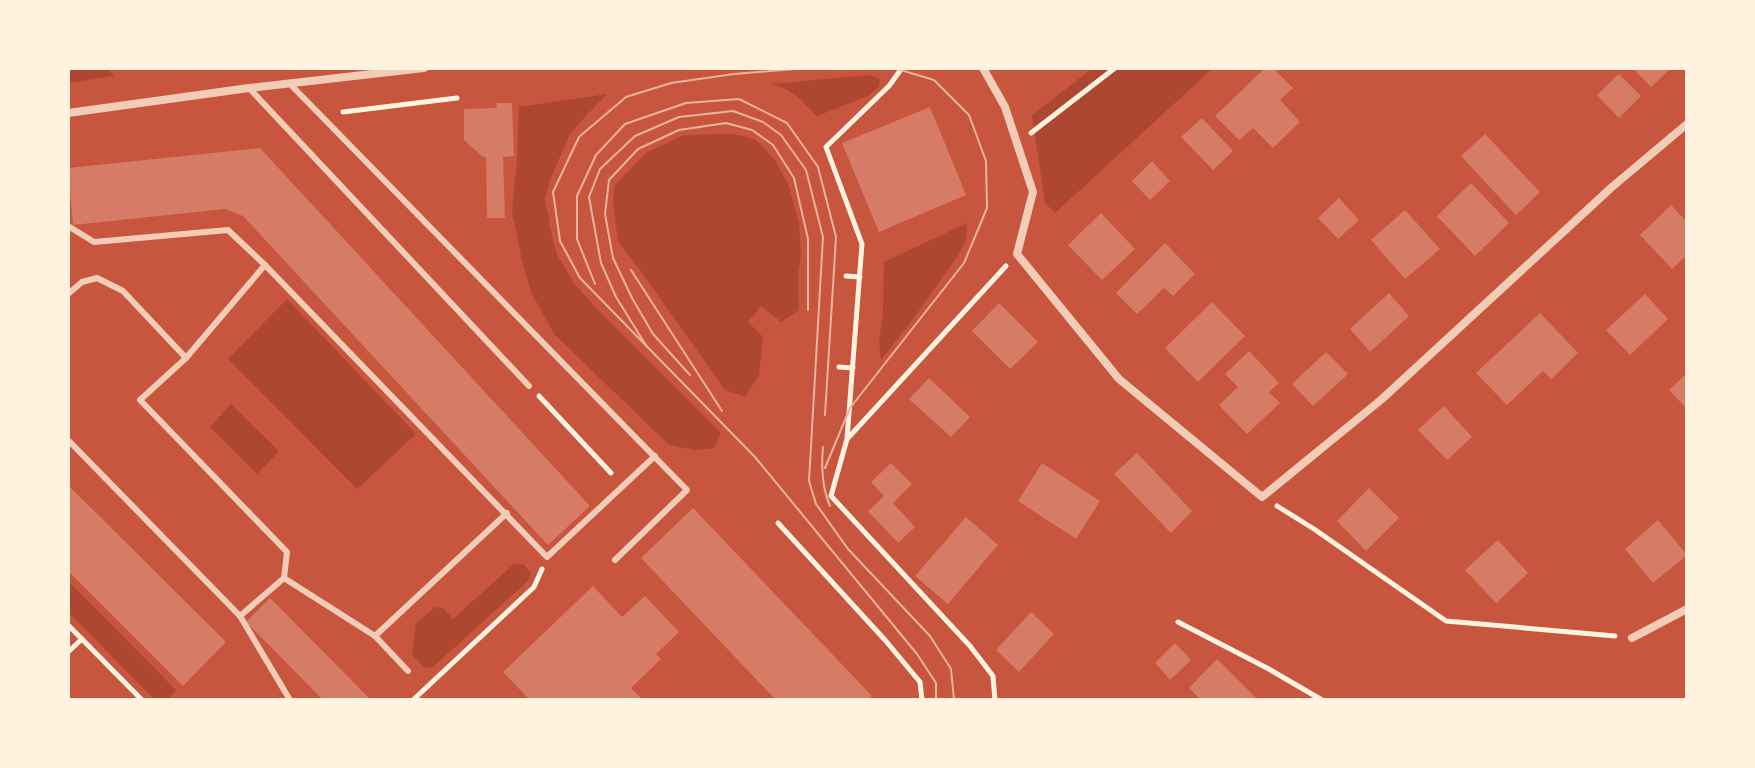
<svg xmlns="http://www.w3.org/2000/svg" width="1755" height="768" viewBox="0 0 1755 768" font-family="Arial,sans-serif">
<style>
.green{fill:#ae4732}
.building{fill:#d67c66}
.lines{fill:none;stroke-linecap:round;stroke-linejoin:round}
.path{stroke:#fff3e0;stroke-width:5}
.service{stroke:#f1ccb7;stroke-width:6}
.minor{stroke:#f1ccb7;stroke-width:8}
.tram{stroke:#e9b49f;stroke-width:2}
</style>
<rect width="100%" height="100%" fill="#c8553d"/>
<g class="green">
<path d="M 68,68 L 107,68 L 114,76 L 68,83 Z"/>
<path d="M 1093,68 L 1213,68 L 1055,213 L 1045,203 L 1032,115 Z"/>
<path d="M 868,75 L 880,79 L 879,87 L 868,96 L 817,116 C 801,101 795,90 772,84 Z"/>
<path d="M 607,94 L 586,116 L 569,136 L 550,180 L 545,198 L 553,242 L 557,254 L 573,282 L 593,305 L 721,433 L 714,448 L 696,450 L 669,445 L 554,334 L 531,292 L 522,260 L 512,211 L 517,160 L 519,107 Z"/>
<path d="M 733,134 L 755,139 L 775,160 L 789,186 L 799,224 L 801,256 L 798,275 L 799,310 L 781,322 L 761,306 L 748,322 L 763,337 L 759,375 L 745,397 L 725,390 L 648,281 L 618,241 L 613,201 L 615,185 L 646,153 L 684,135 Z"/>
<path d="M 967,223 L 966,240 L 959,254 L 911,322 L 881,360 L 879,343 L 883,312 L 884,262 Z"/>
<path d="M 287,299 L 416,434 L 357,489 L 228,359 Z"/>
<path d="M 231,404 L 279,451 L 257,474 L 210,427 Z"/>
<path d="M 514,564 L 523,564 L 531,573 L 528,581 L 433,667 L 424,668 L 412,654 L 416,623 L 435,607 L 443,608 L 453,619 Z"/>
<path d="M 68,581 L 176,690 L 167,700 L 155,700 L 68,612 Z"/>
</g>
<g class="building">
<path d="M 1265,68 L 1273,68 L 1293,88 L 1280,100 L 1300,122 L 1273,148 L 1253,128 L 1239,140 L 1215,116 Z"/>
<path d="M 1633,68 L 1671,68 L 1651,87 Z"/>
<path d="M 1619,74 L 1641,96 L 1619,118 L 1597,95 Z"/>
<path d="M 496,103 L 512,103 L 514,156 L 503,157 L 505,218 L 487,218 L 486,157 L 483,157 L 464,140 L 464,109 L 497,108 Z"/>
<path d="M 930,107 L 966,195 L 879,232 L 842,143 Z"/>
<path d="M 1202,118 L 1233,151 L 1213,170 L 1181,137 Z"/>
<path d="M 1485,134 L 1540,192 L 1516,215 L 1461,156 Z"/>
<path d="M 260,148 L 590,506 L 548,545 L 243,216 L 225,209 L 73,225 L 68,168 Z"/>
<path d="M 1152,161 L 1170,181 L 1150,200 L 1132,181 Z"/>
<path d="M 1471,183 L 1509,223 L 1475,256 L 1437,216 Z"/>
<path d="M 1339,198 L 1359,220 L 1338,239 L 1318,218 Z"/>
<path d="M 1671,205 L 1687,222 L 1687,255 L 1672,269 L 1640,235 Z"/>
<path d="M 1405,210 L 1440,249 L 1405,279 L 1371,240 Z"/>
<path d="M 1101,213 L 1135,249 L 1102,280 L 1068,245 Z"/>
<path d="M 1165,243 L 1195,274 L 1173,296 L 1164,288 L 1137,314 L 1116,293 Z"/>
<path d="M 1389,293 L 1409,316 L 1370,352 L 1350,329 Z"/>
<path d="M 1645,294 L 1668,319 L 1630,355 L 1606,330 Z"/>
<path d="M 1212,302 L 1245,336 L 1198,382 L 1165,348 Z"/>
<path d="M 999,303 L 1038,342 L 1010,369 L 972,331 Z"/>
<path d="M 1540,313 L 1578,353 L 1551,379 L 1543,371 L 1507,405 L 1476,373 Z"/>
<path d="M 1249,351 L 1279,383 L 1269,392 L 1280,403 L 1247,434 L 1219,405 L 1238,387 L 1225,374 Z"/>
<path d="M 1326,352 L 1348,374 L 1313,406 L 1292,384 Z"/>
<path d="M 1687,373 L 1687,409 L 1669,390 Z"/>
<path d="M 929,378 L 970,417 L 951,437 L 909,399 Z"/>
<path d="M 1444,406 L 1472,437 L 1447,460 L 1418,430 Z"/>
<path d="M 1137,453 L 1192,511 L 1171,533 L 1114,474 Z"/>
<path d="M 891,463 L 912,484 L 893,503 L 915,527 L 898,543 L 868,511 L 884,496 L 871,482 Z"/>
<path d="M 1042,463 L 1100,501 L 1076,539 L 1018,501 Z"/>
<path d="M 68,485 L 226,642 L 183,686 L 68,571 Z"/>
<path d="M 1369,488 L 1399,518 L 1366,551 L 1337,521 Z"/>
<path d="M 693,508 L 872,696 L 867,700 L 776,700 L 641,558 Z"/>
<path d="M 966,517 L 998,545 L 948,604 L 915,576 Z"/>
<path d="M 1658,520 L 1687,555 L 1653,583 L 1625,549 Z"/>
<path d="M 1498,540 L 1528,573 L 1496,603 L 1465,570 Z"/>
<path d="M 593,586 L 622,617 L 645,596 L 679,632 L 656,654 L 661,659 L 631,688 L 643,700 L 530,700 L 503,672 Z"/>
<path d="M 270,598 L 371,700 L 323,700 L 246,622 Z"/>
<path d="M 1031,612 L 1054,634 L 1019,672 L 996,650 Z"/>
<path d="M 1175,643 L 1191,660 L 1170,680 L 1155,663 Z"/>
<path d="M 1217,659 L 1256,698 L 1254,700 L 1201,700 L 1189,688 Z"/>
</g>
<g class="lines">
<g class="path">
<path d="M 902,68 L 889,86 L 826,147 L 862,244 L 847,439 L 831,496 L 970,646 L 993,676 L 995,700"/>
<path d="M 343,112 L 457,98"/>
<path d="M 1031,133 L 1115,68"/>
<path d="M 846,276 L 860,277"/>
<path d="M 839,367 L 853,368"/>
<path d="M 539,396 L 611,473"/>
<path d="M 848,438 L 1006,266"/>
<path d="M 1277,506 L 1314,529 L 1446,621 L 1615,636"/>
<path d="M 778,523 L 885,640 L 920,682 L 922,700"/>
<path d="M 1178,622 L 1267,668 L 1322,700"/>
<path d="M 68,625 L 142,700"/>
<path d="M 68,652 L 82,639"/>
<path d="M 413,700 L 534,587 L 542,569"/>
</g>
<g class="service">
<path d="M 290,84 L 687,490 L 615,560"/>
<path d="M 249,88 L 529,386"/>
<path d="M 68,226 L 94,242 L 228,230 L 265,265 L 547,557 L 655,456"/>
<path d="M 265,265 L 186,358 L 140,400 L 287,552 L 284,578"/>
<path d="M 68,294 L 82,282 L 97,278 L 123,291 L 186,358"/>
<path d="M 68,440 L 240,616"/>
<path d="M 408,671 L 375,636 L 507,513"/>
<path d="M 290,700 L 240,616 L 284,578 L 375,636"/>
</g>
<g class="minor">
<path d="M 983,68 L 1005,107 L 1033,192 L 1017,254 L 1119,379 L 1262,497 L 1382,399 L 1612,187 L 1687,124"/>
<path d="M 68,113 L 249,88 L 424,68"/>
<path d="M 1632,638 L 1687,609"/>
</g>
<g class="tram">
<path d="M 807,68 L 734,74 L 671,83 L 626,97 L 579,137 L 553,192 L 560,241 L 580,278 L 755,457 L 917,654 L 936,683 L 936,700"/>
<path d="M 631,270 L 722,411"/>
<path d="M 595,284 L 577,239 L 577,196 L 596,155 L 625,124 L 686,103 L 739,99 L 787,123 L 818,167 L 836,237 L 825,415"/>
<path d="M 647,347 L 616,297 L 601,263 L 589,197 L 600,169 L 635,136 L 679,117 L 733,111 L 763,122 L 781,135 L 806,170 L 823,237 L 809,481 L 816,504 L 848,549 L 930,636 L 951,669 L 954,700"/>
<path d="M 690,375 L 653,334 L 632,298 L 613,258 L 605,214 L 609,180 L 638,149 L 679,130 L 726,123 L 752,130 L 773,145 L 794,178 L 808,239 L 808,310"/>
<path d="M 823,447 C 821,468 822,487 830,506"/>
<path d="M 825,468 L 850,408 L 964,263 L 987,208 L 986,161 L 969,115 L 934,80 L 894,68"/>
</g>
</g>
<rect width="1755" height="768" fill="none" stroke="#fff3e0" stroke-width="140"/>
</svg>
